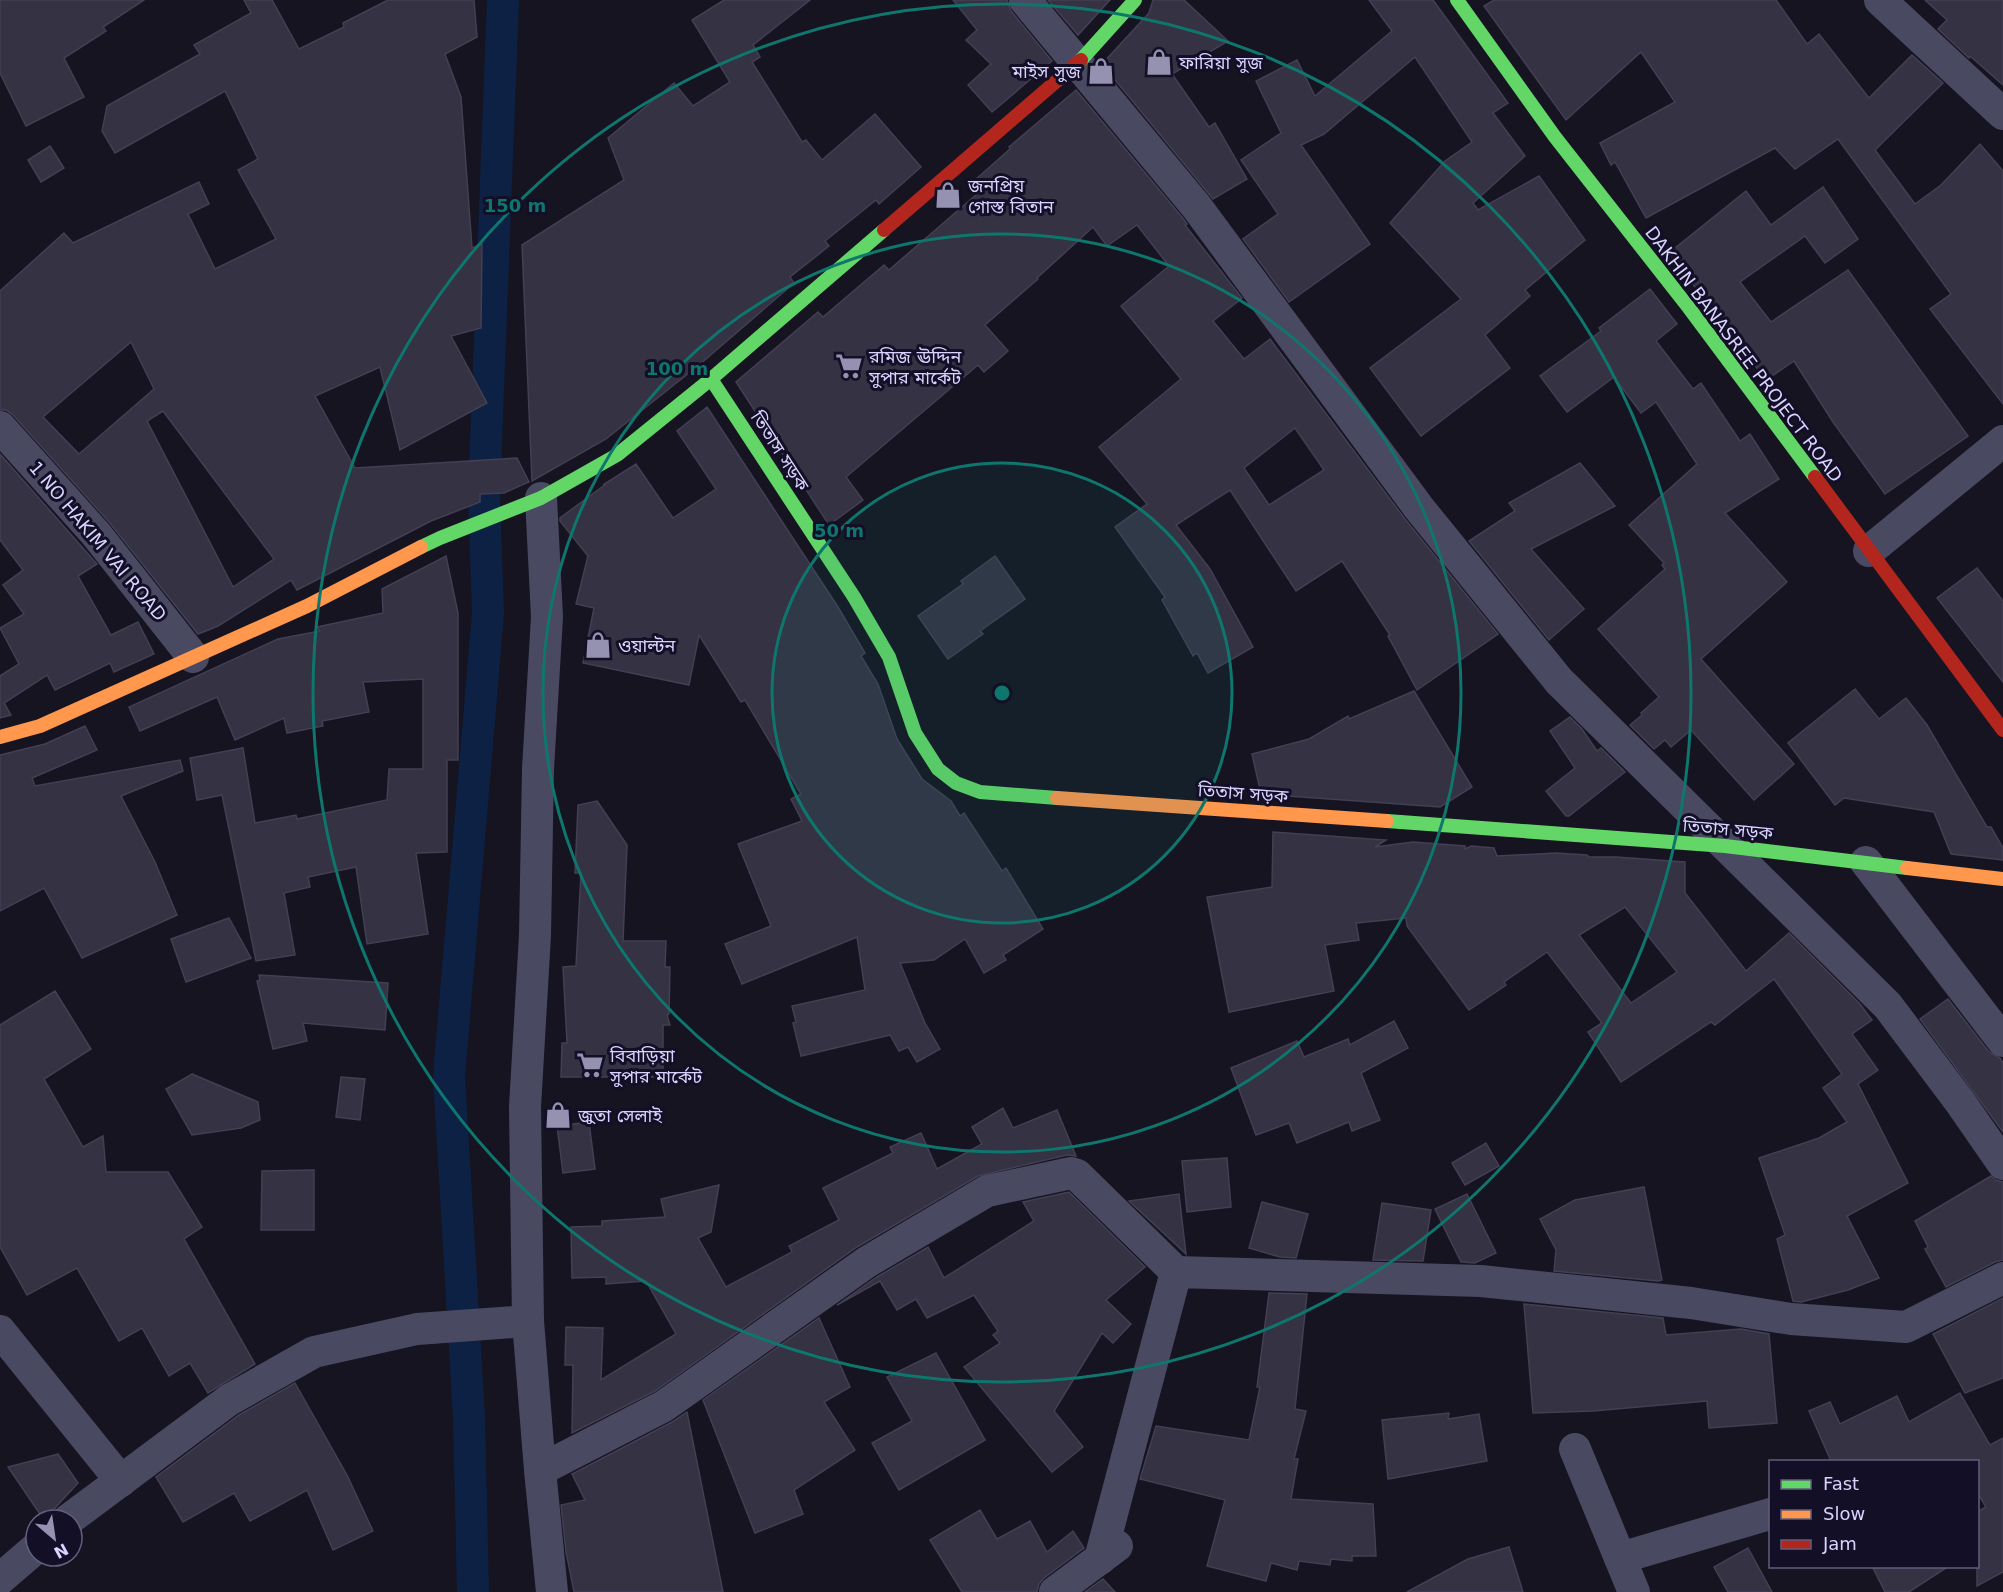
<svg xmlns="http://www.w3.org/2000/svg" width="2003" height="1592" viewBox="0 0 2003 1592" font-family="'DejaVu Sans','Noto Sans Bengali',sans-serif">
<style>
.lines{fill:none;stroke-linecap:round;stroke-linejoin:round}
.canal{stroke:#0d2144;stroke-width:32}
.building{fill:#343243;stroke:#433f54;stroke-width:1.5;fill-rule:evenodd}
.street{stroke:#4a4962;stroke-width:32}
.fast{stroke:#63d668;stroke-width:14}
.slow{stroke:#ff974d;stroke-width:14}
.jam{stroke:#b3261e;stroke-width:14}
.ring{fill:none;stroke:#0f766e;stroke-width:3}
.labels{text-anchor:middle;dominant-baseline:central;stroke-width:6;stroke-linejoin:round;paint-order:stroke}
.poi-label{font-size:18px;fill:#d9d4ff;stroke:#130f26;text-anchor:start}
.street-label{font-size:18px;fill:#d9d4ff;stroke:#130f26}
.centre{fill:#0f766e;stroke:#130f26;stroke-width:3}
.ring-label{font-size:18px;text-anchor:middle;font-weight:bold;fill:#0f766e;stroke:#130f26;stroke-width:6;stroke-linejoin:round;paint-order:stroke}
</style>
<rect width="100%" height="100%" fill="#161421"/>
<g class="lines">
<path class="canal" d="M 473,1592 L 469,1417 L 449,1076 L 488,613 L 484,494 L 503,0"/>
</g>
<g class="building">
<path d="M 0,0 L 144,0 L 103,27 L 106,31 L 64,58 L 84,97 L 26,126 L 0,73 Z"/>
<path d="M 244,0 L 272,0 L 299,49 L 344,27 L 343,23 L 388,0 L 474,0 L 477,37 L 445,54 L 461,97 L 472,248 L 482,244 L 481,328 L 451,336 L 487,403 L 400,450 L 380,367 L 315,396 L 355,468 L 517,458 L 529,482 L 504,493 L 480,494 L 480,502 L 431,521 L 297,590 L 291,580 L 218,626 L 198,634 L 109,522 L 13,415 L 6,410 L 0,410 L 0,291 L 64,233 L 73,243 L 199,182 L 209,204 L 188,214 L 215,269 L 276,239 L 238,170 L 258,159 L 225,91 L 115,153 L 102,131 L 107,106 L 200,54 L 194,45 L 251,13 ZM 131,342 L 154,389 L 79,454 L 43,417 ZM 163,411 L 274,559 L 233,587 L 147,421 Z"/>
<path d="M 724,0 L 810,0 L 753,45 L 760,57 L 752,62 L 802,142 L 806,140 L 822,160 L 875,114 L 921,167 L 879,204 L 876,200 L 825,241 L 829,246 L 790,277 L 794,283 L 699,365 L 606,439 L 532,481 L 522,245 L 624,180 L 608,138 L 674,83 L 693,106 L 730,82 L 692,20 Z"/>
<path d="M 953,0 L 1007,0 L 1011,11 L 1052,61 L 992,112 L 968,85 L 991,64 L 966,40 L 977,30 Z"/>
<path d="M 1048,0 L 1110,0 L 1078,35 Z"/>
<path d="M 1153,0 L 1184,0 L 1228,41 L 1172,74 L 1209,127 L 1215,123 L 1247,179 L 1213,199 L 1102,64 L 1149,13 Z"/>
<path d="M 1369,0 L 1433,0 L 1508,103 L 1493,113 L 1525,156 L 1473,203 L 1478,210 L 1539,176 L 1585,240 L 1525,290 L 1530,296 L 1485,335 L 1510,368 L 1421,436 L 1370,368 L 1461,299 L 1390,223 L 1445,161 L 1472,142 L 1415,57 L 1324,134 L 1301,145 L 1370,244 L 1289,302 L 1243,239 L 1278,214 L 1241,160 L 1281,133 L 1256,81 L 1297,60 L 1315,96 L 1392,31 Z"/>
<path d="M 1494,0 L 1776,0 L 1807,44 L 1819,34 L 1869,98 L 1912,55 L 1943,83 L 1875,150 L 1915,204 L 1941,185 L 1980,144 L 2003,171 L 2003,404 L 1930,309 L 1951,294 L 1838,139 L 1795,169 L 1775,148 L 1646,218 L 1615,162 L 1611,165 L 1600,143 L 1675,102 L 1641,52 L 1566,120 L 1484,6 Z"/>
<path d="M 1925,0 L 2003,0 L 2003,85 L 1970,56 L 1969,58 L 1938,29 L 1947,20 Z"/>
<path d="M 1076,90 L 1182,217 L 1187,224 L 1185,225 L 1242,298 L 1213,321 L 1244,359 L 1270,339 L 1405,519 L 1498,634 L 1417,690 L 1388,636 L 1390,635 L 1342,561 L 1296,591 L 1230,490 L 1176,525 L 1210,569 L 1253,647 L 1208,673 L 1197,653 L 1193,656 L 1162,600 L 1165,597 L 1115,527 L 1147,504 L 1099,447 L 1181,379 L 1121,306 L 1169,266 L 1137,225 L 1107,246 L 1093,227 L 1037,278 L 1038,279 L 985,325 L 1008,351 L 984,372 L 978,365 L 846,477 L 863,500 L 829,525 L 736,382 L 818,312 L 823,317 L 884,265 L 889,270 L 984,188 L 976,179 L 1010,149 L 1009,147 ZM 1295,428 L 1324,470 L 1269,505 L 1244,468 Z"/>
<path d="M 50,146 L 64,168 L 41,182 L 28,160 Z"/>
<path d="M 1823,187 L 1858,239 L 1825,263 L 1805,236 L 1740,282 L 1771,322 L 1848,270 L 1968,436 L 1885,494 L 1833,422 L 1794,361 L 1766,380 L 1669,253 L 1746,191 L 1771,225 Z"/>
<path d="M 1650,289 L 1677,324 L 1656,341 L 1693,389 L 1701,383 L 1740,441 L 1750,434 L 1779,479 L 1725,513 L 1787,582 L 1701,659 L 1794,764 L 1754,800 L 1691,730 L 1671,747 L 1665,740 L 1654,749 L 1630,725 L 1642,715 L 1641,713 L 1659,697 L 1598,629 L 1665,569 L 1662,565 L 1664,563 L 1629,525 L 1697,464 L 1656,402 L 1641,413 L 1614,377 L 1567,412 L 1540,376 L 1601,331 L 1599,328 Z"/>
<path d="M 707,407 L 838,607 L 865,653 L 861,656 L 878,684 L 897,739 L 922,779 L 951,801 L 960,816 L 964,813 L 1002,871 L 1006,868 L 1043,929 L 1003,955 L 1006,960 L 984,973 L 965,939 L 934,960 L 900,963 L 925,1023 L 940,1049 L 917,1062 L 908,1047 L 899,1051 L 890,1035 L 801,1056 L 793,1023 L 796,1022 L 792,1006 L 865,990 L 857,937 L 742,984 L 725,944 L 771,926 L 738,844 L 802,821 L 791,799 L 801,794 L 745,700 L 741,702 L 699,635 L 689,685 L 583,663 L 594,608 L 576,604 L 588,556 L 560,521 L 560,518 L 606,484 L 603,485 L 636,464 L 673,518 L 716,489 L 677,431 Z"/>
<path d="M 0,454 L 97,564 L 78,576 L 111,635 L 138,622 L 154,654 L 114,672 L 110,663 L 55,690 L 47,675 L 4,703 L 11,715 L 0,718 L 0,676 L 19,664 L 0,628 L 24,614 L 3,585 L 23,570 L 0,540 Z"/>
<path d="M 1580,463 L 1615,506 L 1531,549 L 1584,609 L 1549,640 L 1469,541 L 1515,511 L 1509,503 Z"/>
<path d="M 446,556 L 458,613 L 458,760 L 447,760 L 447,852 L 416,853 L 428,934 L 367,944 L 356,867 L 308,877 L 310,887 L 284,893 L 295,955 L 256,961 L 222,795 L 197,800 L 190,758 L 243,748 L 255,823 L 296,815 L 297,819 L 387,800 L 389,769 L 423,769 L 423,679 L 363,682 L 369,712 L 322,721 L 323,726 L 287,733 L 284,718 L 235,740 L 217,697 L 140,731 L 129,707 L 278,639 L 320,631 L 317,627 L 383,613 L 382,589 Z"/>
<path d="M 995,556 L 1025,599 L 980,631 L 983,634 L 948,659 L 918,616 L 963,584 L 961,581 Z"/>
<path d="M 1977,568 L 2003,601 L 2003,682 L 1937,598 Z"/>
<path d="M 1855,689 L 1879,719 L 1906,698 L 1927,725 L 1987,827 L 1991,827 L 2003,848 L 2003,860 L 1951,854 L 1934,812 L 1844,798 L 1835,805 L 1788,743 Z"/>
<path d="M 1414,691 L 1472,787 L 1440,807 L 1261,794 L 1252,754 L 1309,739 L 1348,716 L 1349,719 Z"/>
<path d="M 1570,717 L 1582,729 L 1597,751 L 1601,748 L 1625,772 L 1569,816 L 1566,816 L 1546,791 L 1575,768 L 1550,731 Z"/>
<path d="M 85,726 L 97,750 L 32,778 L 35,786 L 180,760 L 183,771 L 121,796 L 155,862 L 177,915 L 82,958 L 44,888 L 0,911 L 0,755 L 45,744 Z"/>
<path d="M 597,801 L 627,845 L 623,941 L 666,941 L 665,967 L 670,967 L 669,1014 L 667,1015 L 670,1025 L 663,1025 L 663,1077 L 561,1077 L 562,1043 L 567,1043 L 563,967 L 576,966 L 581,873 L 575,873 L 578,805 Z"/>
<path d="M 1273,832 L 1386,840 L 1375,847 L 1413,842 L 1465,846 L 1465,849 L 1471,846 L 1494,848 L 1497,856 L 1556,853 L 1587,855 L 1589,857 L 1616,857 L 1685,862 L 1685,893 L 1746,971 L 1789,933 L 1860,1004 L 1872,1020 L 1852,1034 L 1878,1070 L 1858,1084 L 1908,1183 L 1847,1216 L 1879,1278 L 1848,1290 L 1801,1302 L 1793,1301 L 1777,1239 L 1785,1235 L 1759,1158 L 1819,1138 L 1847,1122 L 1823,1088 L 1842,1074 L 1774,979 L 1715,1025 L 1711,1022 L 1621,1082 L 1588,1032 L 1602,1023 L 1547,952 L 1504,982 L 1506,985 L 1469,1010 L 1407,926 L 1406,918 L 1356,923 L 1359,940 L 1325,945 L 1334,991 L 1229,1012 L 1207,897 L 1272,887 ZM 1625,907 L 1677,972 L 1631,1003 L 1579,935 Z"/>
<path d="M 229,918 L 251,958 L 186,982 L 171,939 Z"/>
<path d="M 259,975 L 388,983 L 385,1030 L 303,1023 L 307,1041 L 273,1049 L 257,981 L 260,980 Z"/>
<path d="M 55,991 L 91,1049 L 44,1079 L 83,1147 L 103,1136 L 106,1172 L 168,1172 L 202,1227 L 184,1239 L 255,1364 L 208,1393 L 190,1363 L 169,1376 L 142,1328 L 119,1341 L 77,1268 L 27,1295 L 0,1247 L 0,1025 Z"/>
<path d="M 1948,999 L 1989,1052 L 2000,1058 L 2003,1063 L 2003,1132 L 1920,1019 Z"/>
<path d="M 1394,1021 L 1408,1048 L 1361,1073 L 1380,1120 L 1352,1131 L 1349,1122 L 1297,1143 L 1289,1123 L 1256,1135 L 1231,1068 L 1297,1041 L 1304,1057 L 1348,1039 L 1350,1045 Z"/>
<path d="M 192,1074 L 258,1102 L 260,1120 L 241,1128 L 192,1135 L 166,1089 Z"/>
<path d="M 341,1077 L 365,1079 L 360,1120 L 336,1117 Z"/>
<path d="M 1003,1108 L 1013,1128 L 1057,1110 L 1076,1156 L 1067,1155 L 978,1176 L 857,1247 L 655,1391 L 572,1433 L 573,1365 L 565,1365 L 566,1327 L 603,1328 L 601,1380 L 676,1334 L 646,1281 L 606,1284 L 606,1277 L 572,1278 L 571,1227 L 602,1226 L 602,1221 L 665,1217 L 661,1199 L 719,1185 L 711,1232 L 698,1238 L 726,1287 L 792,1252 L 789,1246 L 839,1220 L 823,1188 L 893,1153 L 890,1147 L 921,1133 L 937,1169 L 982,1144 L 972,1127 Z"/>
<path d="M 589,1122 L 595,1169 L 563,1173 L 557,1126 Z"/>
<path d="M 1486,1143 L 1499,1166 L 1465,1185 L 1452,1163 Z"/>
<path d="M 1227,1158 L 1231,1207 L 1187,1212 L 1182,1161 Z"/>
<path d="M 314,1170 L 314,1230 L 261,1230 L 262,1171 Z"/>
<path d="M 1991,1176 L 1996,1180 L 2003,1182 L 2003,1260 L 1995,1262 L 1946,1287 L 1925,1249 L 1928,1247 L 1915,1221 Z"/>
<path d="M 1644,1187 L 1662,1280 L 1658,1281 L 1554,1271 L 1556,1250 L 1540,1219 L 1575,1200 Z"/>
<path d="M 1069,1192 L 1145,1267 L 1106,1300 L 1131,1324 L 1113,1343 L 1102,1333 L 1054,1411 L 1083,1447 L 1052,1472 L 964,1367 L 1000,1343 L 993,1335 L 998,1331 L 974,1295 L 927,1318 L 916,1299 L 897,1310 L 880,1281 L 837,1305 L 877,1277 L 928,1247 L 944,1278 L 1034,1221 L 1023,1202 Z"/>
<path d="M 1179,1194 L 1186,1254 L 1129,1201 Z"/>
<path d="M 1467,1194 L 1496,1253 L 1475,1263 L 1461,1262 L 1435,1209 Z"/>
<path d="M 1262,1202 L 1308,1214 L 1296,1258 L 1280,1257 L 1249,1248 Z"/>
<path d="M 1382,1203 L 1431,1210 L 1423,1261 L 1373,1260 Z"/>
<path d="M 1269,1293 L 1307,1294 L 1295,1409 L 1306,1411 L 1294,1459 L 1298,1459 L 1291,1499 L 1373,1504 L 1376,1556 L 1352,1556 L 1352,1561 L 1331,1559 L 1330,1565 L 1299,1561 L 1297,1570 L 1271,1563 L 1266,1581 L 1207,1566 L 1225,1500 L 1140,1479 L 1156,1426 L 1249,1440 L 1260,1387 L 1257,1387 Z"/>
<path d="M 2003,1298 L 2003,1378 L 1965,1393 L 1933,1334 Z"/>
<path d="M 1524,1304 L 1663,1318 L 1666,1335 L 1741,1329 L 1769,1334 L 1777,1423 L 1709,1428 L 1707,1401 L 1593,1411 L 1533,1413 Z"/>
<path d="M 819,1318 L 850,1387 L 824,1402 L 855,1450 L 794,1490 L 803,1514 L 755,1533 L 703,1400 Z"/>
<path d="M 936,1353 L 985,1440 L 899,1490 L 872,1443 L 912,1421 L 887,1377 Z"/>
<path d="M 295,1383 L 347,1475 L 373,1531 L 333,1550 L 307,1490 L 250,1521 L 234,1493 L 183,1522 L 156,1477 L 239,1415 Z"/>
<path d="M 1960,1393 L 1990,1445 L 2003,1438 L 2003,1572 L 1977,1586 L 1977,1512 L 1986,1507 L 1977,1492 L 1977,1461 L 1831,1461 L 1809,1411 L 1830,1402 L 1840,1424 L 1897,1396 L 1909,1422 Z"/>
<path d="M 687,1412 L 723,1592 L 574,1592 L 566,1552 L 561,1505 L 585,1500 L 572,1474 L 672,1422 Z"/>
<path d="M 1449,1413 L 1448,1419 L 1479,1414 L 1487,1461 L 1388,1479 L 1382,1420 Z"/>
<path d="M 58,1454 L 78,1483 L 44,1520 L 8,1467 Z"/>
<path d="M 980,1510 L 997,1539 L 1030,1521 L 1047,1552 L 1073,1531 L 1084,1548 L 1044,1578 L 1039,1584 L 1037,1592 L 962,1592 L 930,1540 Z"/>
<path d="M 1509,1547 L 1523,1592 L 1407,1592 L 1468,1559 Z"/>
<path d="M 1748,1548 L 1772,1592 L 1728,1592 L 1714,1567 Z"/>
<path d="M 1872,1566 L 1949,1566 L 1909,1592 L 1885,1592 Z"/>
<path d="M 1103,1579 L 1115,1592 L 1085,1592 Z"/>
</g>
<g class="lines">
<g class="street">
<path d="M 1025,0 L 1196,206 L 1419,508 L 1559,681 L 1888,1006 L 1960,1102 L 2003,1164"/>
<path d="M 1880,0 L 2003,114"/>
<path d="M 0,427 L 96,534 L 193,657"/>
<path d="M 541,498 L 547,617 L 538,769 L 535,935 L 525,1107 L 528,1321 L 540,1470 L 552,1592"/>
<path d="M 1869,551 L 2003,441"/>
<path d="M 1866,862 L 2003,1041"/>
<path d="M 0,1331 L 121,1481"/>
<path d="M 1575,1449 L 1634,1592"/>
<path d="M 540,1470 L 664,1406 L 867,1262 L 987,1191 L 1071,1173 L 1077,1175 L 1176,1272"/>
<path d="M 68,1520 L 229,1400 L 314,1352 L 417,1329 L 528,1321"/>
<path d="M 1620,1558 L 1770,1514"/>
<path d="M 1100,1559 L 1176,1272 L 1481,1281 L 1691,1303 L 1791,1319 L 1906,1327 L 2003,1278"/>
<path d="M 0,1579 L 36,1548"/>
<path d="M 1055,1592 L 1117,1546"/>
</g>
<g class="fast">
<path d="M 1457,0 L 1555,137 L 1689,308 L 1815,477"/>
<path d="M 1081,60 L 1135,0"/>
<path d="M 711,379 L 854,597 L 889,657 L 915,733 L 938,769 L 956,783 L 980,792 L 1057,798"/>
<path d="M 421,547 L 440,538 L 541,498 L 617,455 L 711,379 L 884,230"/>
<path d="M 1387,821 L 1725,846 L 1907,868"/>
</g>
<g class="slow">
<path d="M 0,737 L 40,726 L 307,606 L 421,547"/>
<path d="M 1057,798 L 1387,821"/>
<path d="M 1907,868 L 2003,879"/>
</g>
<g class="jam">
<path d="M 884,230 L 1081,60"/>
<path d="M 1815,477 L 2003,730"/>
</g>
</g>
<circle cx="1002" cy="693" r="230" fill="#0f766e" fill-opacity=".12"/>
<g class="ring">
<circle cx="1002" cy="693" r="230"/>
<circle cx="1002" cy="693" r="459"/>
<circle cx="1002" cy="693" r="689"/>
</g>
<defs>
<symbol id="shop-bare" viewBox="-9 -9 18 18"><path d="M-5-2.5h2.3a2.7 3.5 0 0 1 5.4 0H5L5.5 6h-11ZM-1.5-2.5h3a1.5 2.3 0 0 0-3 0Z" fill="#9591b1" stroke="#130f26" stroke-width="2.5" paint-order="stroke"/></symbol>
<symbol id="supermarket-bare" viewBox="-9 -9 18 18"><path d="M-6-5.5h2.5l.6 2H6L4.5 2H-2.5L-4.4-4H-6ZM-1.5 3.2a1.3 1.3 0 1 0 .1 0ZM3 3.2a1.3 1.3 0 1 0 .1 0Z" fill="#9591b1" stroke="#130f26" stroke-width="2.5" paint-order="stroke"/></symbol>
</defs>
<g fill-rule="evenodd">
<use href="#shop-bare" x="1140" y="43" width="38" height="38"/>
<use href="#shop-bare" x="1082" y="52" width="38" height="38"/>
<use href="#shop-bare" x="929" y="176" width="38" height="38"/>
<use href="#supermarket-bare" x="830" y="347" width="38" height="38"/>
<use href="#shop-bare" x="579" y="626" width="38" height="38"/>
<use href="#supermarket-bare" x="571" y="1046" width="38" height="38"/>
<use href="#shop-bare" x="539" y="1096" width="38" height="38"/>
</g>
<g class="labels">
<g class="poi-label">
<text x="1179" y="62">ফারিয়া সুজ</text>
<text x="1081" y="71" text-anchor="end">মাইস সুজ</text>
<text x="968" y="185">জনপ্রিয়<tspan x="968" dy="21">গোস্ত বিতান</tspan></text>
<text x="869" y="356">রমিজ ঊদ্দিন<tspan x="869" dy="21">সুপার মার্কেট</tspan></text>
<text x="618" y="645">ওয়াল্টন</text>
<text x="610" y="1055">বিবাড়িয়া<tspan x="610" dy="21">সুপার মার্কেট</tspan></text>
<text x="578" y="1115">জুতা সেলাই</text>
</g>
<g class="street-label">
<text transform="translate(1744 354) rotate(53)">DAKHIN BANASREE PROJECT ROAD</text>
<text transform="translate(780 451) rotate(57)">তিতাস সড়ক</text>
<text transform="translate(98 541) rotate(50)">1 NO HAKIM VAI ROAD</text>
<text transform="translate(1243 793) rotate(4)">তিতাস সড়ক</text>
<text transform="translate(1728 829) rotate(5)">তিতাস সড়ক</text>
</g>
</g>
<circle cx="1002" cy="693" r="9" class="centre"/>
<g class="ring-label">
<text x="515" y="212">150 m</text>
<text x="677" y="375">100 m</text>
<text x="839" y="537">50 m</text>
</g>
<rect x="1769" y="1460" width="210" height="108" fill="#130f26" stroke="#625e7d" stroke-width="1.5"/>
<rect x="1781" y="1480" width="30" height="9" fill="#63d668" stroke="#625e7d" stroke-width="1.5"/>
<text x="1823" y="1490" font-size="18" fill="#d9d4ff">Fast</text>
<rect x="1781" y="1510" width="30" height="9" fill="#ff974d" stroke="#625e7d" stroke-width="1.5"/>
<text x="1823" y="1520" font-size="18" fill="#d9d4ff">Slow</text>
<rect x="1781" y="1540" width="30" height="9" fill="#b3261e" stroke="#625e7d" stroke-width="1.5"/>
<text x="1823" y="1550" font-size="18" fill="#d9d4ff">Jam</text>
<g transform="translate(54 1538) rotate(151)"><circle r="28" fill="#130f26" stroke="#625e7d" stroke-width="1.5"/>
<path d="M0-4.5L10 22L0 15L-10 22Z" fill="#9591b1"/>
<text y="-9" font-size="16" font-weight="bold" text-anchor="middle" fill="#d9d4ff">N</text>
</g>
</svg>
